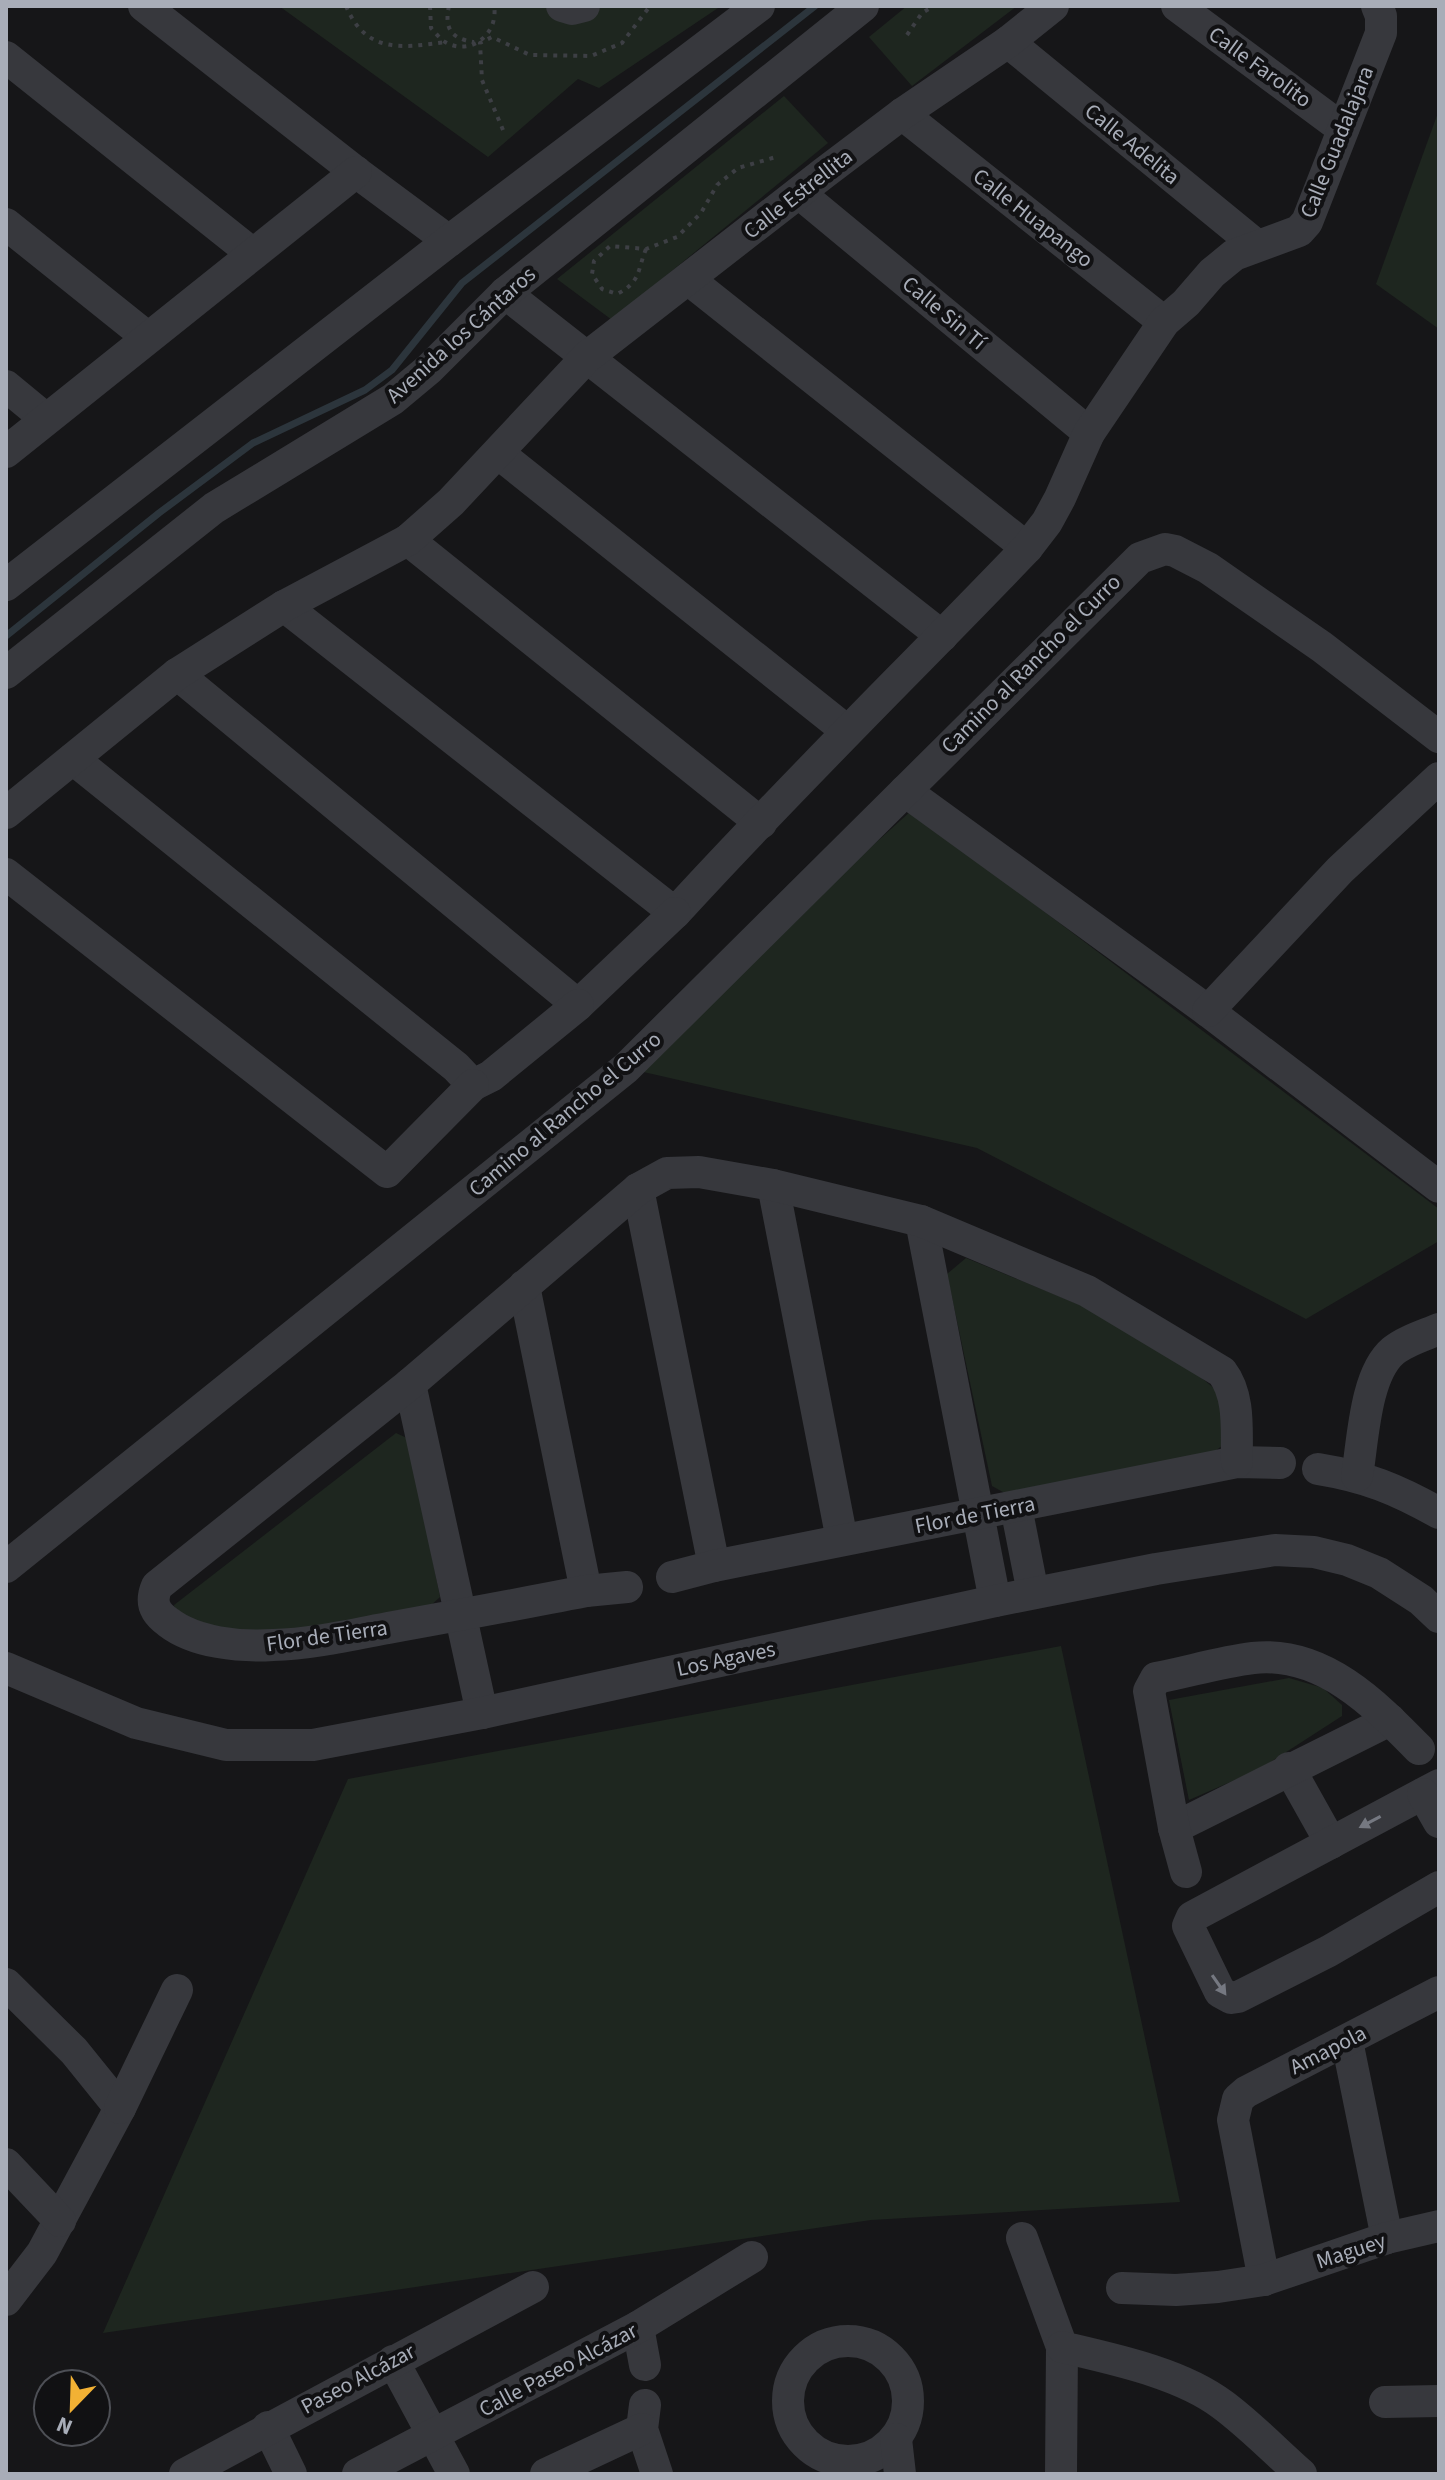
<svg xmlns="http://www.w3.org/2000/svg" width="1445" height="2480" viewBox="0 0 1445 2480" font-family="'Source Sans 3',sans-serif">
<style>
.green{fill:#1e261f}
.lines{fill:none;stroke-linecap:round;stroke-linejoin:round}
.stream{stroke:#2c353c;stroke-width:7}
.path{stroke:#3d3f44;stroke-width:4;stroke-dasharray:4 6;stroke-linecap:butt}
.minor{stroke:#37383d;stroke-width:32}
.oneway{fill:#757881}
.labels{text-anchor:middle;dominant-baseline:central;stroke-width:8;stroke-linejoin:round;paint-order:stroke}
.street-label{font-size:22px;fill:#a8adb8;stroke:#111113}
</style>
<rect width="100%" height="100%" fill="#161618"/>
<g class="green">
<path d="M 279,6 L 553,6 L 575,24 L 600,6 L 721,6 L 599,88 L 578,79 L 488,157 Z"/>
<path d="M 907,6 L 1017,6 L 912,86 L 869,37 Z"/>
<path d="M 784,96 L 828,143 L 612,320 L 557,279 Z"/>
<path d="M 1439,110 L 1439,329 L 1376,284 Z"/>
<path d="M 911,811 L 1439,1209 L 1439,1241 L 1306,1319 L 977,1148 L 626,1068 Z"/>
<path d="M 966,1258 L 1090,1309 L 1198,1375 L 1227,1399 L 1224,1444 L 1213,1453 L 1010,1496 L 992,1486 L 947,1274 Z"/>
<path d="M 396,1433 L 409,1439 L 440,1597 L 428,1608 L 302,1632 L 236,1635 L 177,1619 L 174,1605 Z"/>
<path d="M 1061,1646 L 1180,2202 L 871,2220 L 103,2333 L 348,1779 Z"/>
<path d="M 1289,1678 L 1323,1688 L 1342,1705 L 1342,1716 L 1260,1769 L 1189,1800 L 1169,1700 Z"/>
</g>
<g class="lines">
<path class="stream" d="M 6,636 L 159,513 L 253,443 L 365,390 L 392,370 L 462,283 L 815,6"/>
<g class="path">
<path d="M 346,6 C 366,54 402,48 445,42"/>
<path d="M 430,6 L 431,28 C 435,32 440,39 445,42 C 471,57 499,33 494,6"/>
<path d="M 449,6 C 444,28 451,39 474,42"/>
<path d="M 907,35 L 922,13 L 934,6"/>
<path d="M 503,130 L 482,80 L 480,43 L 492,37 L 530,55 L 591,56 L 622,43 L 650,6"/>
<path d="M 646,249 C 637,271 641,282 617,294 L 602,289 L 592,274 L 594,261 L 610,246 L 646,249 L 677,237 L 701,213 L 717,185 L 738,168 L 776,157"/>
</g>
<g class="minor">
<path d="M 144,6 L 356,172 L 449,241"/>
<path d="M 562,6 L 572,9 L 584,6"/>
<path d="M 1177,6 L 1343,129"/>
<path d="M 1008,42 L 1256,245"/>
<path d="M 6,57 L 253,254"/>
<path d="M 902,114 L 1164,322"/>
<path d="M 799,193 L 1089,433"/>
<path d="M 6,224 L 147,337"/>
<path d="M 688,279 L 1027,548"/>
<path d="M 505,293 L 942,636"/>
<path d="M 6,386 L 46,419"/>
<path d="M 6,452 L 356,172"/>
<path d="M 498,453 L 847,731"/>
<path d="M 408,540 L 761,823"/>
<path d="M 6,585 L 449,241 L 759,6"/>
<path d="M 284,606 L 675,913 C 789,788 910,670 1027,548 L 1047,522 L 1060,498 L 1089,433 L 1164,322 L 1186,303 L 1212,273 L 1234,255 L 1299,231 L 1307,222 L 1381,33 L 1381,16 L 1377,6"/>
<path d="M 6,673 L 214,508 L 393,399 L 429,369 L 505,293 L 863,6"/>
<path d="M 177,674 L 578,1005 L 675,913"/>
<path d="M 73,759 L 456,1067 L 473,1085 L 491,1076 L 578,1005"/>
<path d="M 905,791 L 1208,1011 L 1439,1187"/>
<path d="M 6,813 L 177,674 L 284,606 L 408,540 L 451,502 L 587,357 L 824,173 L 902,114 L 1008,42 L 1053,6"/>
<path d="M 6,874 L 387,1172 L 473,1085"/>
<path d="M 1208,1011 L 1340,870 L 1439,778"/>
<path d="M 773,1185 L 842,1540"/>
<path d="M 638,1189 L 714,1566"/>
<path d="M 921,1221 L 995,1601"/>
<path d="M 524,1286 L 586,1591"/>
<path d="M 410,1384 L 482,1713"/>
<path d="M 1318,1469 C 1367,1477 1396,1489 1439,1513"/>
<path d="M 1357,1476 C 1363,1440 1365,1375 1393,1351 C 1405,1341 1425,1335 1439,1329"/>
<path d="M 1016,1507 L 1033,1593"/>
<path d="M 6,1567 L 626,1068 L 1140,558 L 1165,549 L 1175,551 L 1208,568 L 1322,647 L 1439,737"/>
<path d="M 672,1577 L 714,1566 L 1237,1462 L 1280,1463"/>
<path d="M 627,1587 L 586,1591 C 520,1604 454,1616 388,1628 C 351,1635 311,1644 273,1645 C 240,1647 195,1643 168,1622 C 154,1612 150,1602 157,1586 L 410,1384 L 638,1189 L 667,1173 L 699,1172 L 773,1185 L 921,1221 L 1087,1291 L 1222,1372 C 1241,1397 1236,1433 1237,1462"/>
<path d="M 6,1668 L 136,1723 L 226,1745 L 313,1745 L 482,1713 L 995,1601 L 1156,1569 L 1275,1550 L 1314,1552 L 1347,1560 L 1379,1573 L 1421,1600 L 1439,1617"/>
<path d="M 1289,1768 L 1331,1843"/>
<path d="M 1439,1785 L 1192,1917 L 1188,1926 L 1220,1992 L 1231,1998 L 1238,1997 L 1329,1951 L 1439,1887"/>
<path d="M 1423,1794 L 1439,1822"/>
<path d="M 1174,1828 L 1390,1720"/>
<path d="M 1186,1872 L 1174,1828 L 1149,1691 L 1156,1678 C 1188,1672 1220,1662 1253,1658 C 1322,1650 1375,1704 1419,1749"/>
<path d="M 6,1984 L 74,2051 L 120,2108 L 42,2253 L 6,2300"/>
<path d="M 1347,2041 L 1387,2238"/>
<path d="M 120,2108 L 177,1990"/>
<path d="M 6,2164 L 60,2221"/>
<path d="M 1022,2238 L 1062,2347 L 1061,2474"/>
<path d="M 1264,2280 L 1233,2120 L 1238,2099 L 1246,2092 L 1439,1992"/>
<path d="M 1122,2288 L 1176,2290 L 1218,2287 L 1264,2280 L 1387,2238 L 1439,2226"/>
<path d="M 638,2327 L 645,2365"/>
<circle cx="848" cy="2401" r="60"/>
<path d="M 1062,2347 C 1113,2359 1181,2373 1223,2405 C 1250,2425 1275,2451 1301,2474"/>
<path d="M 393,2361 L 454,2474"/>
<path d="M 1385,2402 L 1439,2401"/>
<path d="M 645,2405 L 642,2429 L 657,2474"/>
<path d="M 268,2427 L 291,2474"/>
<path d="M 896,2439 L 900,2474"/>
<path d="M 185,2474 L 533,2287"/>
<path d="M 358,2474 L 638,2327 L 752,2257"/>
<path d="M 546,2474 L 642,2429"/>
</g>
</g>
<defs><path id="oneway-solid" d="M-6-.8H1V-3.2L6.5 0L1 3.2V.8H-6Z" transform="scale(2)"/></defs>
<g class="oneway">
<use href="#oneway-solid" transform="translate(1370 1822) rotate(152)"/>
<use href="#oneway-solid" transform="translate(1219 1985) rotate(55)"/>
</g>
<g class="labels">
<g class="street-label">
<text transform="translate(1260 67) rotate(36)">Calle Farolito</text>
<text transform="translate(1337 142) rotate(-68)">Calle Guadalajara</text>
<text transform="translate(1132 144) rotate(39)">Calle Adelita</text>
<text transform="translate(798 194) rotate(-38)">Calle Estrellita</text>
<text transform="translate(1033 218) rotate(38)">Calle Huapango</text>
<text transform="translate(944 313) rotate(40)">Calle Sin Tí</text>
<text transform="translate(461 335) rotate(-42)">Avenida los Cántaros</text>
<text transform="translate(1031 664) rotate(-45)">Camino al Rancho el Curro</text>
<text transform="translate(565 1114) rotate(-40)">Camino al Rancho el Curro</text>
<text transform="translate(975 1515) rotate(-11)">Flor de Tierra</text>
<text transform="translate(327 1636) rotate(-8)">Flor de Tierra</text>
<text transform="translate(726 1659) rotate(-12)">Los Agaves</text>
<text transform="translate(1328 2050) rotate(-27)">Amapola</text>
<text transform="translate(1351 2251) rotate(-18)">Maguey</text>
<text transform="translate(558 2370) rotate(-28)">Calle Paseo Alcázar</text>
<text transform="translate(358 2379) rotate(-28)">Paseo Alcázar</text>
</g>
</g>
<rect width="1445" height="2480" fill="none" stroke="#a8adb8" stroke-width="16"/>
<g transform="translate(72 2408) rotate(203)"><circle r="38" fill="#111113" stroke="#4d4f55" stroke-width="2"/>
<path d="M0-6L14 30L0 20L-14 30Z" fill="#f2b134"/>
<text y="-12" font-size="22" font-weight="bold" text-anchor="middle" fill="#a8adb8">N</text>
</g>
</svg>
